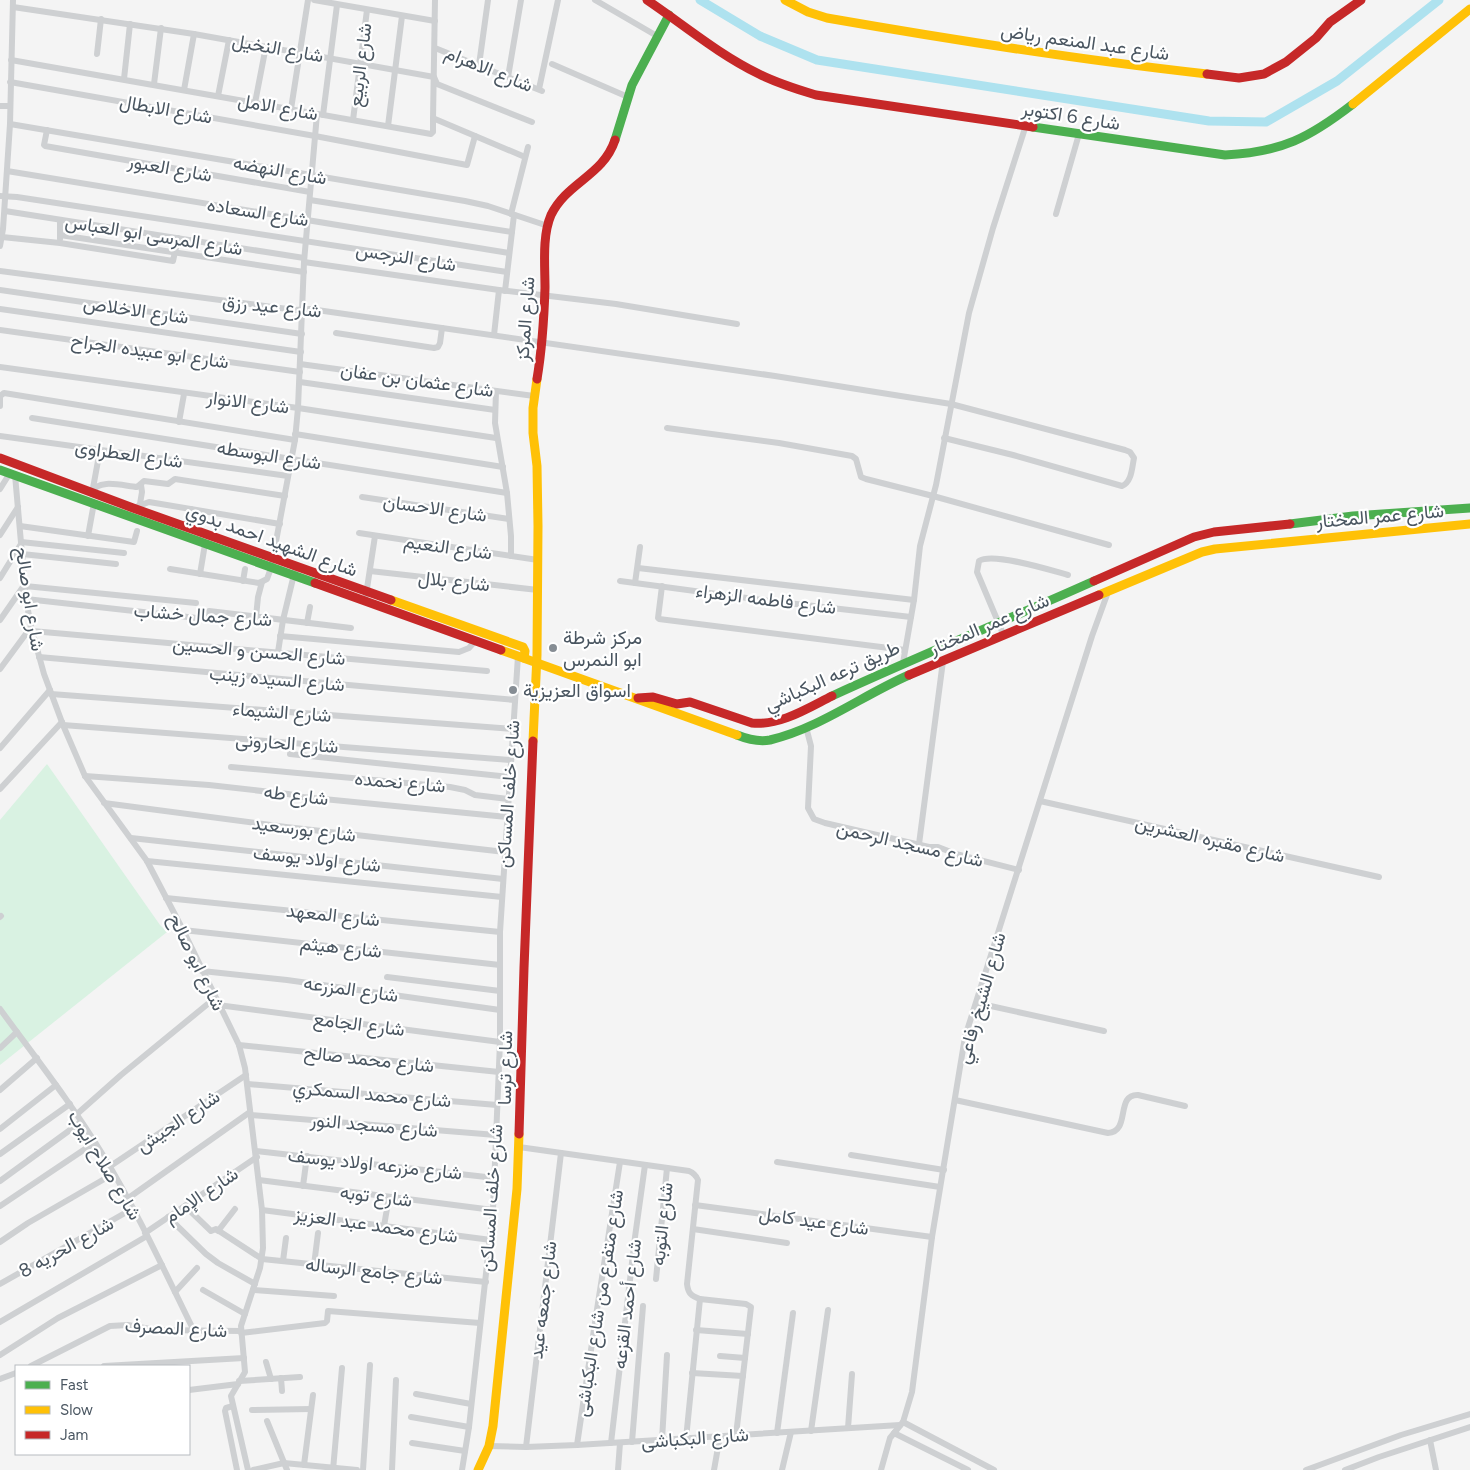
<svg xmlns="http://www.w3.org/2000/svg" width="1470" height="1470" viewBox="0 0 1470 1470" font-family="Figtree,Vazirmatn,sans-serif">
<style>
.green{fill:#d9f2e2}
.lines{fill:none;stroke-linecap:round;stroke-linejoin:round}
.canal{stroke:#aee2ef;stroke-width:9}
.street{stroke:#ced0d2;stroke-width:6}
.fast{stroke:#4caf50;stroke-width:9}
.slow{stroke:#ffc107;stroke-width:9}
.jam{stroke:#c62828;stroke-width:9}
.poi-dot{fill:#868d94;stroke:#fff;stroke-width:2}
.labels{text-anchor:middle;dominant-baseline:central;stroke-width:4.5;stroke-linejoin:round;paint-order:stroke}
.street-label{font-size:19px;fill:#4a5661;stroke:#fff}
.poi-label{font-size:19px;fill:#4a5661;stroke:#fff;text-anchor:start}
</style>
<rect width="100%" height="100%" fill="#f4f4f4"/>
<path class="green" d="M 47,764 L 160,925 L 167,932 L 0,1065 L 0,820 Z"/>
<g class="lines">
<path class="canal" d="M 700,0 L 760,36 L 817,60 L 1209,121 L 1266,122 L 1337,81 L 1439,0"/>
<g class="street">
<path d="M 314,0 L 435,21"/>
<path d="M 595,0 L 657,36"/>
<path d="M 13,7 L 194,34 L 434,77 L 437,84 L 532,122"/>
<path d="M 435,48 L 542,91"/>
<path d="M 97,54 L 101,19"/>
<path d="M 11,60 L 431,134 L 433,132 L 433,119 L 435,119 L 525,157"/>
<path d="M 552,64 L 628,97"/>
<path d="M 479,65 L 488,0"/>
<path d="M 508,77 L 521,0"/>
<path d="M 124,79 L 130,24"/>
<path d="M 10,82 L 315,136 L 467,165 L 475,136"/>
<path d="M 154,84 L 161,28"/>
<path d="M 539,89 L 558,0"/>
<path d="M 184,90 L 194,34"/>
<path d="M 218,96 L 229,40"/>
<path d="M 255,103 L 266,46"/>
<path d="M 0,106 L 10,106"/>
<path d="M 291,109 L 308,0"/>
<path d="M 323,115 L 337,5"/>
<path d="M 433,119 L 435,0"/>
<path d="M 353,120 L 367,10"/>
<path d="M 10,124 L 465,201 L 488,206 L 548,226"/>
<path d="M 388,126 L 402,16"/>
<path d="M 47,130 L 44,145 L 45,146 L 310,192"/>
<path d="M 7,171 L 509,253"/>
<path d="M 0,196 L 17,197 L 507,272"/>
<path d="M 310,200 L 512,232"/>
<path d="M 5,211 L 304,258"/>
<path d="M 511,214 L 528,147"/>
<path d="M 1056,214 L 1079,134"/>
<path d="M 60,220 L 60,239"/>
<path d="M 60,235 L 304,272"/>
<path d="M 2,237 L 60,243 L 173,261 L 178,238"/>
<path d="M 0,246 L 3,229 L 10,124 L 13,0"/>
<path d="M 304,262 L 499,290 L 616,304 L 737,324"/>
<path d="M 0,271 L 295,310 L 310,309 L 775,376 L 951,404 L 1125,450 L 1130,452 L 1134,458 C 1132,467 1132,482 1122,486 L 1013,455 L 944,438"/>
<path d="M 0,290 L 302,334"/>
<path d="M 505,291 L 514,215"/>
<path d="M 0,309 L 301,352"/>
<path d="M 0,330 L 300,372"/>
<path d="M 336,333 L 434,348 L 438,347 L 440,343 L 442,328"/>
<path d="M 494,335 L 499,290"/>
<path d="M 300,364 L 534,396"/>
<path d="M 0,367 L 298,408 L 496,438"/>
<path d="M 300,382 L 495,410"/>
<path d="M 496,391 L 495,423 L 507,493 L 511,536 L 511,556"/>
<path d="M 0,406 L 0,396 L 4,393 L 295,440"/>
<path d="M 32,418 L 507,493"/>
<path d="M 179,422 L 184,394"/>
<path d="M 667,428 L 779,443 L 852,456 L 856,459 L 861,477 L 866,479 L 933,496 L 1109,545"/>
<path d="M 295,434 L 503,467"/>
<path d="M 0,436 L 288,476"/>
<path d="M 15,475 L 26,599 L 31,627 L 44,674 L 63,725 L 85,776 L 147,861 L 183,930 L 239,1045 L 245,1068 L 262,1210 L 263,1248 L 260,1268 L 241,1326 L 245,1372 L 231,1396 L 248,1470"/>
<path d="M 93,488 L 100,450"/>
<path d="M 0,489 L 10,473"/>
<path d="M 92,492 C 98,478 124,486 137,487 L 144,481 L 168,484 L 175,479 L 285,496"/>
<path d="M 362,497 L 509,519"/>
<path d="M 140,504 L 142,492 L 141,485"/>
<path d="M 133,508 L 149,502 L 280,524"/>
<path d="M 20,526 L 134,542 L 137,531"/>
<path d="M 186,526 L 191,509"/>
<path d="M 359,533 L 538,560"/>
<path d="M 0,535 L 18,507"/>
<path d="M 88,536 L 94,503"/>
<path d="M 21,542 L 124,553"/>
<path d="M 22,554 L 116,564"/>
<path d="M 638,568 L 914,600"/>
<path d="M 170,569 L 259,583 L 267,579 L 271,568 L 295,440 L 298,408 L 304,262 L 317,114"/>
<path d="M 370,571 L 538,590"/>
<path d="M 200,574 L 205,544"/>
<path d="M 0,578 L 21,544"/>
<path d="M 243,581 L 245,569"/>
<path d="M 620,581 L 770,601 L 911,617"/>
<path d="M 635,583 L 640,547"/>
<path d="M 25,586 L 196,603"/>
<path d="M 662,586 L 658,618 L 659,619 L 905,650"/>
<path d="M 366,595 L 375,536"/>
<path d="M 26,599 L 206,619 L 209,611 L 351,628"/>
<path d="M 256,617 L 258,597 L 262,582"/>
<path d="M 0,620 L 25,584"/>
<path d="M 307,623 L 310,607"/>
<path d="M 32,631 L 487,671"/>
<path d="M 280,636 L 459,652 L 469,648 L 475,641"/>
<path d="M 1004,636 L 977,572 L 979,561 C 993,552 1050,570 1068,575"/>
<path d="M 278,652 L 283,620 L 296,566"/>
<path d="M 39,657 L 515,700"/>
<path d="M 903,663 L 914,600 L 920,546 L 936,485 L 969,313 L 993,228 L 1026,125"/>
<path d="M 0,669 L 31,627"/>
<path d="M 51,694 L 513,729"/>
<path d="M 63,725 L 511,760"/>
<path d="M 806,727 L 811,746 L 808,808 L 814,819 L 825,823 L 929,847 L 938,847 L 956,854 L 1019,870"/>
<path d="M 0,748 L 50,690"/>
<path d="M 290,754 L 510,777"/>
<path d="M 231,767 L 450,787 L 465,790 L 475,795 L 508,799"/>
<path d="M 85,776 L 209,785 L 288,794 L 303,797 L 507,817"/>
<path d="M 0,789 L 62,722"/>
<path d="M 1040,801 L 1379,877"/>
<path d="M 104,803 L 286,827 L 505,852"/>
<path d="M 131,838 L 503,879"/>
<path d="M 919,844 L 943,661"/>
<path d="M 147,861 L 502,897"/>
<path d="M 166,898 L 500,932"/>
<path d="M 0,917 L 1,916"/>
<path d="M 183,930 L 500,965"/>
<path d="M 202,971 L 287,980 L 500,1010"/>
<path d="M 387,977 L 500,991"/>
<path d="M 977,1003 L 1104,1031"/>
<path d="M 218,1005 L 500,1042"/>
<path d="M 0,1009 C 35,1057 72,1104 103,1155 C 137,1211 165,1272 194,1331"/>
<path d="M 239,1045 L 499,1072"/>
<path d="M 0,1048 L 17,1032"/>
<path d="M 248,1084 L 497,1105"/>
<path d="M 0,1090 L 37,1058"/>
<path d="M 955,1100 L 1108,1133 C 1131,1132 1115,1094 1138,1095 L 1185,1106"/>
<path d="M 77,1114 L 121,1075 L 215,998"/>
<path d="M 251,1115 L 496,1135"/>
<path d="M 0,1129 L 56,1085"/>
<path d="M 519,1147 L 689,1171 C 694,1173 696,1175 698,1180 L 687,1284 C 688,1293 691,1296 700,1299 L 746,1304 L 751,1307 L 736,1435"/>
<path d="M 256,1151 L 495,1178"/>
<path d="M 0,1154 L 70,1104"/>
<path d="M 851,1155 L 944,1170"/>
<path d="M 777,1162 L 940,1187"/>
<path d="M 109,1167 L 246,1075"/>
<path d="M 259,1180 L 493,1210"/>
<path d="M 0,1181 L 81,1122"/>
<path d="M 303,1186 L 307,1156"/>
<path d="M 127,1199 L 250,1112"/>
<path d="M 695,1205 L 932,1237"/>
<path d="M 0,1206 L 94,1143"/>
<path d="M 185,1206 L 211,1231 L 216,1229 L 262,1259 L 486,1282"/>
<path d="M 262,1210 L 491,1240"/>
<path d="M 168,1217 L 206,1254 L 218,1263 L 255,1284"/>
<path d="M 384,1226 L 389,1197"/>
<path d="M 693,1229 L 787,1243"/>
<path d="M 218,1231 L 235,1209"/>
<path d="M 145,1233 L 257,1157"/>
<path d="M 0,1242 L 28,1223 L 113,1174"/>
<path d="M 283,1261 L 286,1238"/>
<path d="M 314,1265 L 318,1233"/>
<path d="M 656,1279 L 667,1168"/>
<path d="M 0,1284 L 132,1209"/>
<path d="M 203,1290 L 245,1314"/>
<path d="M 253,1290 L 334,1296"/>
<path d="M 175,1292 L 197,1268"/>
<path d="M 0,1322 L 147,1236"/>
<path d="M 696,1330 L 748,1334"/>
<path d="M 241,1333 L 325,1323 L 327,1321 L 328,1311 L 480,1323"/>
<path d="M 0,1355 L 58,1318 L 162,1265"/>
<path d="M 720,1356 L 745,1358"/>
<path d="M 266,1362 L 271,1379"/>
<path d="M 31,1366 L 110,1326 L 128,1325 L 156,1330 L 241,1331"/>
<path d="M 104,1366 L 244,1358"/>
<path d="M 692,1373 L 743,1376"/>
<path d="M 281,1378 L 282,1391"/>
<path d="M 0,1379 L 16,1373"/>
<path d="M 239,1381 L 300,1377"/>
<path d="M 189,1390 L 238,1384"/>
<path d="M 416,1394 L 471,1404"/>
<path d="M 233,1406 L 226,1408 L 225,1411 L 237,1470"/>
<path d="M 252,1410 L 311,1409"/>
<path d="M 411,1417 L 469,1427"/>
<path d="M 267,1421 L 287,1470"/>
<path d="M 903,1422 L 994,1470"/>
<path d="M 848,1428 L 852,1374"/>
<path d="M 811,1431 L 828,1310"/>
<path d="M 777,1433 L 793,1313"/>
<path d="M 894,1433 L 968,1470"/>
<path d="M 686,1439 L 700,1299"/>
<path d="M 662,1440 L 667,1355"/>
<path d="M 1430,1440 L 1436,1470"/>
<path d="M 632,1442 L 643,1306"/>
<path d="M 412,1443 L 465,1451"/>
<path d="M 611,1443 L 635,1237 L 645,1165"/>
<path d="M 577,1445 L 596,1316 L 620,1162"/>
<path d="M 489,1446 L 526,1447 L 577,1445 L 900,1425"/>
<path d="M 526,1447 L 561,1153"/>
<path d="M 304,1465 L 313,1395"/>
<path d="M 253,1470 L 284,1463 L 357,1470"/>
<path d="M 333,1470 L 342,1368"/>
<path d="M 363,1470 L 370,1365"/>
<path d="M 392,1470 L 396,1380"/>
<path d="M 462,1470 L 469,1427 L 493,1210 L 500,1042 L 500,932 L 518,656"/>
<path d="M 618,1470 L 620,1443"/>
<path d="M 714,1470 L 720,1436"/>
<path d="M 782,1470 L 791,1432"/>
<path d="M 881,1470 L 890,1438 L 903,1422 L 912,1392 L 932,1237 L 965,1037 L 1092,636 L 1108,592"/>
<path d="M 1306,1470 L 1401,1435 L 1470,1414"/>
<path d="M 1345,1470 L 1379,1457 L 1470,1427"/>
</g>
<g class="fast">
<path d="M 1033,127 L 1225,155 C 1282,152 1309,138 1353,104"/>
<path d="M 615,140 L 632,85 L 669,15"/>
<path d="M 0,470 L 315,583"/>
<path d="M 1290,524 L 1353,516 L 1470,508"/>
<path d="M 832,696 C 919,656 1007,620 1094,581"/>
<path d="M 737,735 C 747,739 759,742 770,740 C 820,728 863,695 909,675"/>
</g>
<g class="slow">
<path d="M 785,0 L 808,12 L 827,18 C 953,40 1080,60 1207,74"/>
<path d="M 1353,104 L 1470,9"/>
<path d="M 1099,595 L 1202,552 L 1215,549 L 1470,524"/>
<path d="M 391,600 L 523,647 L 525,651 L 524,658"/>
<path d="M 501,650 L 737,735"/>
<path d="M 533,741 L 537,655 L 538,526 L 537,466 L 533,433 L 533,408 L 537,379"/>
<path d="M 478,1470 L 489,1446 L 493,1426 L 517,1189 L 519,1134"/>
</g>
<g class="jam">
<path d="M 647,0 C 684,25 718,54 759,74 C 777,83 796,89 816,95 L 1033,127"/>
<path d="M 1207,74 L 1239,78 L 1264,74 L 1286,62 L 1316,38 L 1330,22 L 1361,0"/>
<path d="M 537,379 C 542,349 544,319 545,288 C 545,265 542,236 551,215 C 567,182 603,176 615,140"/>
<path d="M 0,458 L 133,508 L 391,600"/>
<path d="M 1094,581 L 1194,537 L 1214,532 L 1290,524"/>
<path d="M 315,583 L 501,650"/>
<path d="M 909,675 L 1099,595"/>
<path d="M 638,698 L 653,697 L 677,704 L 690,702 L 752,723 C 780,726 808,708 832,696"/>
<path d="M 519,1134 L 524,968 L 533,741"/>
</g>
</g>
<g class="poi-dot">
<circle cx="553" cy="648" r="5"/>
<circle cx="513" cy="690" r="5"/>
</g>
<g class="labels">
<g class="street-label">
<text transform="translate(1085 42) rotate(8)">شارع عبد المنعم رياض</text>
<text transform="translate(278 48) rotate(10)">شارع النخيل</text>
<text transform="translate(360 65) rotate(-83)">شارع الربيع</text>
<text transform="translate(489 69) rotate(22)">شارع الاهرام</text>
<text transform="translate(278 107) rotate(10)">شارع الامل</text>
<text transform="translate(166 109) rotate(10)">شارع الابطال</text>
<text transform="translate(1071 116) rotate(9)">شارع 6 اكتوبر</text>
<text transform="translate(170 168) rotate(10)">شارع العبور</text>
<text transform="translate(280 170) rotate(10)">شارع النهضه</text>
<text transform="translate(258 212) rotate(9)">شارع السعاده</text>
<text transform="translate(154 235) rotate(9)">شارع المرسى ابو العباس</text>
<text transform="translate(406 257) rotate(9)">شارع النرجس</text>
<text transform="translate(272 306) rotate(6)">شارع عيد رزق</text>
<text transform="translate(136 310) rotate(8)">شارع الاخلاص</text>
<text transform="translate(525 319) rotate(-86)">شارع المركز</text>
<text transform="translate(150 351) rotate(8)">شارع ابو عبيده الجراح</text>
<text transform="translate(417 380) rotate(8)">شارع عثمان بن عفان</text>
<text transform="translate(248 402) rotate(7)">شارع الانوار</text>
<text transform="translate(129 454) rotate(8)">شارع العطراوى</text>
<text transform="translate(269 455) rotate(9)">شارع البوسطه</text>
<text transform="translate(435 508) rotate(8)">شارع الاحسان</text>
<text transform="translate(1380 516) rotate(-5)">شارع عمر المختار</text>
<text transform="translate(272 540) rotate(20)">شارع الشهيد احمد بدوي</text>
<text transform="translate(448 547) rotate(8)">شارع النعيم</text>
<text transform="translate(454 581) rotate(6)">شارع بلال</text>
<text transform="translate(30 599) rotate(81)">شارع ابو صالح</text>
<text transform="translate(766 599) rotate(7)">شارع فاطمه الزهراء</text>
<text transform="translate(203 615) rotate(4)">شارع جمال خشاب</text>
<text transform="translate(989 624) rotate(-23)">شارع عمر المختار</text>
<text transform="translate(259 651) rotate(5)">شارع الحسن و الحسين</text>
<text transform="translate(832 676) rotate(-24)">طريق ترعه البكباشي</text>
<text transform="translate(277 679) rotate(5)">شارع السيده زينب</text>
<text transform="translate(282 712) rotate(4)">شارع الشيماء</text>
<text transform="translate(287 743) rotate(4)">شارع الحارونى</text>
<text transform="translate(400 782) rotate(5)">شارع نحمده</text>
<text transform="translate(508 794) rotate(-86)">شارع خلف المساكن</text>
<text transform="translate(296 795) rotate(7)">شارع طه</text>
<text transform="translate(304 829) rotate(7)">شارع بورسعيد</text>
<text transform="translate(1210 839) rotate(13)">شارع مقبره العشرين</text>
<text transform="translate(910 844) rotate(13)">شارع مسجد الرحمن</text>
<text transform="translate(317 859) rotate(6)">شارع اولاد يوسف</text>
<text transform="translate(333 915) rotate(6)">شارع المعهد</text>
<text transform="translate(341 947) rotate(6)">شارع هيثم</text>
<text transform="translate(197 962) rotate(64)">شارع ابو صالح</text>
<text transform="translate(351 989) rotate(8)">شارع المزرعه</text>
<text transform="translate(981 998) rotate(-74)">شارع الشيخ رفاعي</text>
<text transform="translate(359 1024) rotate(7)">شارع الجامع</text>
<text transform="translate(369 1059) rotate(6)">شارع محمد صالح</text>
<text transform="translate(505 1068) rotate(-89)">شارع ترسا</text>
<text transform="translate(372 1094) rotate(5)">شارع محمد السمكري</text>
<text transform="translate(178 1121) rotate(-34)">شارع الجيش</text>
<text transform="translate(374 1125) rotate(5)">شارع مسجد النور</text>
<text transform="translate(375 1164) rotate(6)">شارع مزرعه اولاد يوسف</text>
<text transform="translate(105 1165) rotate(59)">شارع صلاح ايوب</text>
<text transform="translate(201 1195) rotate(-34)">شارع الإمام</text>
<text transform="translate(376 1196) rotate(7)">شارع توبه</text>
<text transform="translate(491 1198) rotate(-86)">شارع خلف المساكن</text>
<text transform="translate(814 1221) rotate(8)">شارع عيد كامل</text>
<text transform="translate(662 1224) rotate(-84)">شارع التوبه</text>
<text transform="translate(376 1225) rotate(8)">شارع محمد عبد العزيز</text>
<text transform="translate(66 1247) rotate(-29)">شارع الحريه 8</text>
<text transform="translate(374 1271) rotate(6)">شارع جامع الرساله</text>
<text transform="translate(543 1300) rotate(-83)">شارع جمعه عيد</text>
<text transform="translate(599 1303) rotate(-81)">شارع متفرع من شارع البكباشى</text>
<text transform="translate(627 1304) rotate(-83)">شارع أحمد القزعه</text>
<text transform="translate(176 1328) rotate(3)">شارع المصرف</text>
<text transform="translate(695 1438) rotate(-4)">شارع البكباشى</text>
</g>
<g class="poi-label">
<text x="563" y="637">مركز شرطة<tspan x="563" dy="22">ابو النمرس</tspan></text>
<text x="523" y="690">اسواق العزيزية</text>
</g>
</g>
<rect x="15" y="1365" width="175" height="90" fill="#ffffff" stroke="#b7bbc0"/>
<rect x="25" y="1381" width="25" height="8" fill="#4caf50" stroke="#b7bbc0"/>
<text x="60" y="1390" font-size="15" fill="#4a5661">Fast</text>
<rect x="25" y="1406" width="25" height="8" fill="#ffc107" stroke="#b7bbc0"/>
<text x="60" y="1415" font-size="15" fill="#4a5661">Slow</text>
<rect x="25" y="1431" width="25" height="8" fill="#c62828" stroke="#b7bbc0"/>
<text x="60" y="1440" font-size="15" fill="#4a5661">Jam</text>
</svg>
